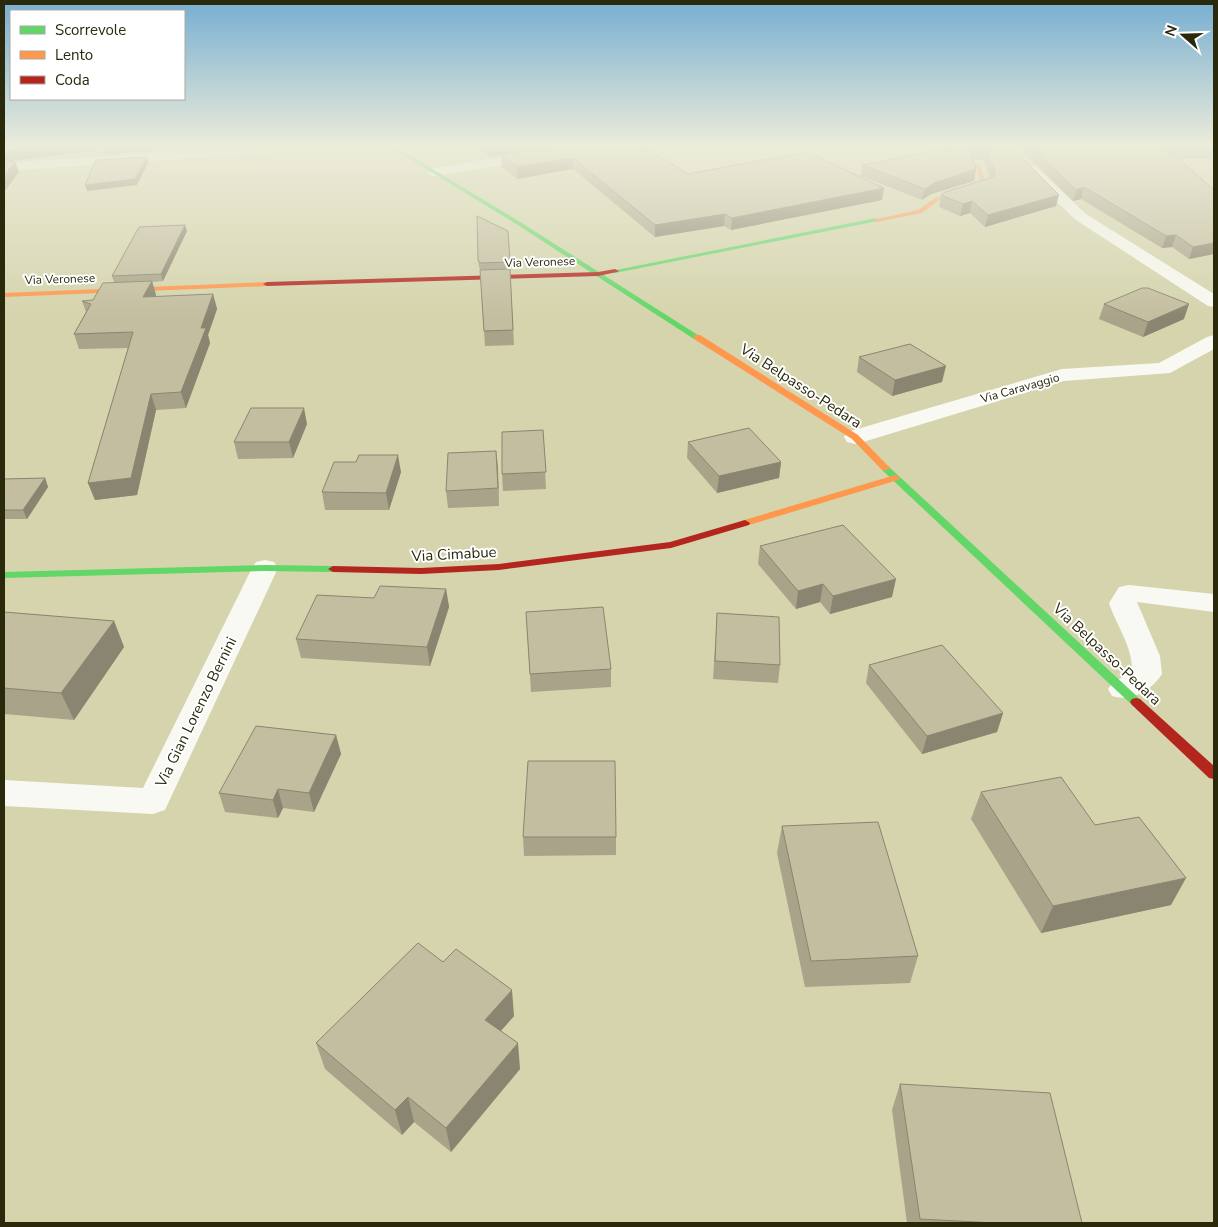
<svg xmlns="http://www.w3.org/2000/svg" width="1218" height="1227" viewBox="0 0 1218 1227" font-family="'Nunito Sans',sans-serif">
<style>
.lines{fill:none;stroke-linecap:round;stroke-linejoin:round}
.street{fill:#f9f9f3;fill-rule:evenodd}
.fast{fill:#63d668;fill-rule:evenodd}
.slow{fill:#ff974d;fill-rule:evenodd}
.jam{fill:#b3261e;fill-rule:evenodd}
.wall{fill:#a9a38a}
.shaded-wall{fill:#898570}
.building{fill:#c4bea0;stroke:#898570}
.labels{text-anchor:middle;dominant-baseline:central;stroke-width:4;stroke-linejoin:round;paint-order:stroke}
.far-street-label{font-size:12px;fill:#2a290c;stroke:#fff}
.street-label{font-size:15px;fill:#2a290c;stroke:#fff}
</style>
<rect width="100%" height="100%" fill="#d5d4ad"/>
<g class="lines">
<g class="street">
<path d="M 269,145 L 332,145 L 325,149 L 4,171 L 4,163 Z"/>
<path d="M 571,145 L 601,145 L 594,149 L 435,176 L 430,175 L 428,172 L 430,169 L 435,168 Z"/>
<path d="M 1031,166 L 1036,167 L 1086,214 L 1214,294 L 1214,307 L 1208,306 L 1076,220 L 1026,173 L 1024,170 L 1026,167 Z"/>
<path d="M 1214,335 L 1214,349 L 1170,373 L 1064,381 L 863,442 L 855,444 L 847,442 L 844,437 L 847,432 L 1062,369 L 1159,363 L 1207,337 Z"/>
<path d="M 265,560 L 274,562 L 278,568 L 165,810 L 153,814 L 4,806 L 4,780 L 143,788 L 252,568 L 256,562 Z"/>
<path d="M 1129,585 L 1214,594 L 1214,612 L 1137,602 L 1160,656 L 1162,674 C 1151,691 1132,702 1112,696 L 1108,689 C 1114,679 1124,678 1132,671 C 1133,647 1116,625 1109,603 L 1119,587 Z"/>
</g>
<g class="fast">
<path d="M 387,145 L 393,145 L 517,220 L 701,337 L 694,339 L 513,222 Z"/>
<path d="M 876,218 L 879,220 L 878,221 L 615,273 L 611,271 Z"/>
<path d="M 885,465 L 888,466 L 1140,699 L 1142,702 L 1140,705 L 1132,705 L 882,470 L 882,466 Z"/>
<path d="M 265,565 L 333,566 L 338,569 L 333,572 L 265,571 L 4,578 L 4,572 Z"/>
</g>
<g class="slow">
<path d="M 975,164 L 980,165 L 986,185 L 939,200 L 922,213 L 876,222 L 873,220 L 918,210 L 935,198 L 981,183 Z"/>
<path d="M 267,282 L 271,284 L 270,286 L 4,297 L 4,293 Z"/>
<path d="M 694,335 L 700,335 L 858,435 L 890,468 L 888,470 L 882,470 L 852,439 L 694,339 Z"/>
<path d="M 895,475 L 900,478 L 898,480 L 749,525 L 741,525 L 740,523 L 741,521 Z"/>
</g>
<g class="jam">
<path d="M 615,269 L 619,271 L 617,272 L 598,276 L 267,286 L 263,284 L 267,282 L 598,272 Z"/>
<path d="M 745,520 L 750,523 L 749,525 L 671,548 L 499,570 L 421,574 L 333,572 L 328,569 L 333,566 L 421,568 L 499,564 L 670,542 Z"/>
<path d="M 1136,698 L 1140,699 L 1214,766 L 1214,779 L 1209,778 L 1132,705 L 1130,702 L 1132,699 Z"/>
</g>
</g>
<g class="wall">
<path d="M 473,145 L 561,145 L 489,157 Z"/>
<path d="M 565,145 L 688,174 L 882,200 L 731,230 L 724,226 L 655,237 L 573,169 L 517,179 L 502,167 L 501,155 Z"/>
<path d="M 965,145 L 1214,145 L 1214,159 L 1179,159 L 1214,190 L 1214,254 L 1189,259 L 1172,247 L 1162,248 L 1081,199 L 1073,201 L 1018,147 L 1012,147 L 1056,206 L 985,227 L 970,213 L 960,216 L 939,207 L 941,195 L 990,178 L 983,160 L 973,160 L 976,169 L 974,181 L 931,194 L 922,200 L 861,176 L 862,165 Z"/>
<path d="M 187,231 L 163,281 L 152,282 L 156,295 L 155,297 L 213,294 L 217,309 L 208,335 L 210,343 L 186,408 L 156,410 L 137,495 L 95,500 L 88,483 L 128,348 L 79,349 L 74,334 L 86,312 L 82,301 L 93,300 L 114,282 L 112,276 Z"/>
<path d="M 508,231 L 514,345 L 485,346 L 480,270 L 479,267 L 478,260 Z"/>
<path d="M 1104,304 L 1184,319 L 1143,337 L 1099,319 Z"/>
<path d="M 859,357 L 942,382 L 892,396 L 857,372 Z"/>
<path d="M 307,424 L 293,458 L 238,459 L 234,442 Z"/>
<path d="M 543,430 L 546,489 L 503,491 L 502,474 Z"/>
<path d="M 688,442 L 781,462 L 779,478 L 717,493 L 687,458 Z"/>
<path d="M 496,451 L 499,506 L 448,508 L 446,491 Z"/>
<path d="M 401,472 L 389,510 L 325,510 L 322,492 Z"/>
<path d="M 45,478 L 48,487 L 27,519 L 4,519 L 4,479 Z"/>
<path d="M 760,546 L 892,597 L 830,614 L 820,602 L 796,609 L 758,564 Z"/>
<path d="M 446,589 L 449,607 L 430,666 L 301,658 L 296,639 Z"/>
<path d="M 4,612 L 114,621 L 124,647 L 74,720 L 4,714 Z"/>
<path d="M 526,612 L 611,669 L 611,687 L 531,692 Z"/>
<path d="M 717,613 L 780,665 L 778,683 L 713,679 Z"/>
<path d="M 869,665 L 1003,713 L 997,732 L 922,754 L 866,683 Z"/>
<path d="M 336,735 L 341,754 L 314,812 L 283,808 L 278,818 L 225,812 L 219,793 Z"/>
<path d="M 981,792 L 1095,825 L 1171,905 L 1041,933 L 971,819 Z"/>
<path d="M 782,826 L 918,956 L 910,983 L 805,987 L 777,853 Z"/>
<path d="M 523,837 L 616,837 L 616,855 L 524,856 Z"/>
<path d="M 514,1016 L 501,1031 L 520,1069 L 451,1152 L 414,1122 L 402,1135 L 325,1069 L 316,1043 Z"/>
<path d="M 900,1084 L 1082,1223 L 907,1223 L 892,1110 Z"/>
</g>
<g class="shaded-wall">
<path d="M 52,145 L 96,145 L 97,150 L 4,162 L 4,151 Z"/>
<path d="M 153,145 L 158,145 L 155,151 L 104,154 L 102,148 Z"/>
<path d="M 495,145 L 561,145 L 489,157 L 488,146 Z"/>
<path d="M 974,149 L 972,160 L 971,153 Z"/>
<path d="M 147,157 L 148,163 L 137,185 L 87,191 L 85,185 Z"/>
<path d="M 573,158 L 573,169 L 517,179 L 517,167 Z"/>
<path d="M 15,161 L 19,172 L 4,192 L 4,177 Z"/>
<path d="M 976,169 L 974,181 L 931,194 L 922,200 L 925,189 L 934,183 Z"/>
<path d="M 1084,187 L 1081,199 L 1073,201 L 1076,190 Z"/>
<path d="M 884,188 L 882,200 L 731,230 L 732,218 Z"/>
<path d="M 1059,195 L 1056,206 L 985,227 L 988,215 Z"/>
<path d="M 972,201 L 970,213 L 960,216 L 963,204 Z"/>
<path d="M 725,214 L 724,226 L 655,237 L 655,225 Z"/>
<path d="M 185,225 L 187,231 L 163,281 L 161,274 Z"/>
<path d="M 1176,235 L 1172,247 L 1162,248 L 1166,236 Z"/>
<path d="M 1214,243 L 1214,254 L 1189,259 L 1193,247 Z"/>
<path d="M 152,281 L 156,295 L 148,312 L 143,297 Z"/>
<path d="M 213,294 L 217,309 L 208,335 L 210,343 L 186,408 L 181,392 L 201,328 Z"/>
<path d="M 1189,304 L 1184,319 L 1143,337 L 1148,322 Z"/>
<path d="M 946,366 L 942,382 L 892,396 L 895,380 Z"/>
<path d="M 151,394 L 156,410 L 137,495 L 95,500 L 88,483 Z"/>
<path d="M 304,408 L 307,424 L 293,458 L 289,442 Z"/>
<path d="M 496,451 L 498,468 L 499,506 L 498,488 Z"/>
<path d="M 398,455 L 401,472 L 389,510 L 386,493 Z"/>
<path d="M 781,462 L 779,478 L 717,493 L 719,476 Z"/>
<path d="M 45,478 L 48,487 L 27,519 L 23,510 Z"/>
<path d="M 896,579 L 892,597 L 830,614 L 833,596 Z"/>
<path d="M 823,584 L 820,602 L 796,609 L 798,591 Z"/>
<path d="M 446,589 L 449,607 L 430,666 L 427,647 Z"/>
<path d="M 114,621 L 124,647 L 74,720 L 61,693 Z"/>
<path d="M 1003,713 L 997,732 L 922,754 L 927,736 Z"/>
<path d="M 336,735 L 341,754 L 314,812 L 309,793 Z"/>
<path d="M 278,789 L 283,808 L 278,818 L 273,800 Z"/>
<path d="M 1186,878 L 1171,905 L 1041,933 L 1053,906 Z"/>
<path d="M 512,990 L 514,1016 L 488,1045 L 485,1020 Z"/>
<path d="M 518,1043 L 520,1069 L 451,1152 L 446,1128 Z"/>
<path d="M 408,1097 L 414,1122 L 402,1135 L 395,1110 Z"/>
</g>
<g class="building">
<path d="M 4,145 L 52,145 L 4,151 Z"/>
<path d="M 103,145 L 153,145 L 102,148 Z"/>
<path d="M 565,145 L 641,145 L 688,174 L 807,152 L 884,188 L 732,218 L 725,214 L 655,225 L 573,158 L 517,167 L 501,155 Z"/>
<path d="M 967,145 L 1009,145 L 1059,195 L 988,215 L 972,201 L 963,204 L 941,195 L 945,192 L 993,177 L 995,172 L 985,149 L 974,149 L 971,153 L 976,169 L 934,183 L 925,189 L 862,165 Z"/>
<path d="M 1030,145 L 1214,145 L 1214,148 L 1166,148 L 1214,190 L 1214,243 L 1193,247 L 1176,235 L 1166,236 L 1084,187 L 1076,190 Z"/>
<path d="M 147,157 L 135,179 L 85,185 L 96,160 Z"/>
<path d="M 15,161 L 4,177 L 4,162 Z"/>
<path d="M 477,216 L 508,231 L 510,262 L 480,263 L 478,260 Z"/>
<path d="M 185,225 L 161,274 L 112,276 L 139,227 Z"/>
<path d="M 510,269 L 513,330 L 484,331 L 480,270 Z"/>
<path d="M 152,281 L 143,297 L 213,294 L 201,328 L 206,328 L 181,392 L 151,394 L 131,478 L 88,483 L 133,332 L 74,334 L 91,304 L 82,301 L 93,300 L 103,283 Z"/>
<path d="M 1142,288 L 1148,288 L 1189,304 L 1148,322 L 1104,304 Z"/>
<path d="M 910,344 L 946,366 L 895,380 L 859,357 Z"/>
<path d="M 251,408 L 304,408 L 289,442 L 234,442 Z"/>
<path d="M 749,428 L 781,462 L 719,476 L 688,442 Z"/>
<path d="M 543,430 L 546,472 L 502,474 L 502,432 Z"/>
<path d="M 496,451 L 498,488 L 446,491 L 448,453 Z"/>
<path d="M 359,455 L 398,455 L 386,493 L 322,492 L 334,462 L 356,462 Z"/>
<path d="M 45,478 L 23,510 L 4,510 L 4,479 Z"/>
<path d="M 843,525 L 896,579 L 833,596 L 823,584 L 798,591 L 760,546 Z"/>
<path d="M 380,586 L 446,589 L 427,647 L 296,639 L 317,595 L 374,598 Z"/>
<path d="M 603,607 L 611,669 L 530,674 L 526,612 Z"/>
<path d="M 4,612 L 114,621 L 61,693 L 4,688 Z"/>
<path d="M 717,613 L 779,617 L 780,665 L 715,661 Z"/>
<path d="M 942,645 L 1003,713 L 927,736 L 869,665 Z"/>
<path d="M 256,726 L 336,735 L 309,793 L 278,789 L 273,800 L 219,793 Z"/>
<path d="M 528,761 L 615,761 L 616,837 L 523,837 Z"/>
<path d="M 1061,777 L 1095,825 L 1139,817 L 1186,878 L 1053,906 L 981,792 Z"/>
<path d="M 878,822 L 918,956 L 811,961 L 782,826 Z"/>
<path d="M 418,943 L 443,962 L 456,949 L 512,990 L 485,1020 L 518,1043 L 446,1128 L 408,1097 L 395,1110 L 316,1043 Z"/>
<path d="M 900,1084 L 1050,1093 L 1082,1223 L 996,1223 L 920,1219 Z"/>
</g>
<linearGradient id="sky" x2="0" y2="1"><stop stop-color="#76aed1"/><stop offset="0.46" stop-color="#ececda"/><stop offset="1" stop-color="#ececda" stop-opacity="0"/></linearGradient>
<rect width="1218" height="317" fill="url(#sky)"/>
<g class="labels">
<g class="far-street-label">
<text transform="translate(540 262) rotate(-2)">Via Veronese</text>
<text transform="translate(60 279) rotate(-2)">Via Veronese</text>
<text transform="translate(1020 388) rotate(-16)">Via Caravaggio</text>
</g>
<g class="street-label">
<text transform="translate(801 386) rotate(33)">Via Belpasso-Pedara</text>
<text transform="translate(454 554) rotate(-3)">Via Cimabue</text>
<text transform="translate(1107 654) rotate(43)">Via Belpasso-Pedara</text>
<text transform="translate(196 712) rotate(-64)">Via Gian Lorenzo Bernini</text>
</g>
</g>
<rect width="1218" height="1227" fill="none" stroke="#2a290c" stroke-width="10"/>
<rect x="10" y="10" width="175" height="90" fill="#ffffff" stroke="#aaa99e"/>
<rect x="20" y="26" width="25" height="8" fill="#63d668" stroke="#aaa99e"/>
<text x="55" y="35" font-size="15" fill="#2a290c">Scorrevole</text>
<rect x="20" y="51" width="25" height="8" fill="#ff974d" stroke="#aaa99e"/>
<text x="55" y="60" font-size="15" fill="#2a290c">Lento</text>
<rect x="20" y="76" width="25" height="8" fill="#b3261e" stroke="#aaa99e"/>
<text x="55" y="85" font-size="15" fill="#2a290c">Coda</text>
<g transform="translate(1183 35) rotate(290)" stroke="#ffffff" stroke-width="4" paint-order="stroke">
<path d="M0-4L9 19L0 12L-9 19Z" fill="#2a290c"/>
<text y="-8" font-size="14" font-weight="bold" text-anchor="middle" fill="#2a290c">N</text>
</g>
</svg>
